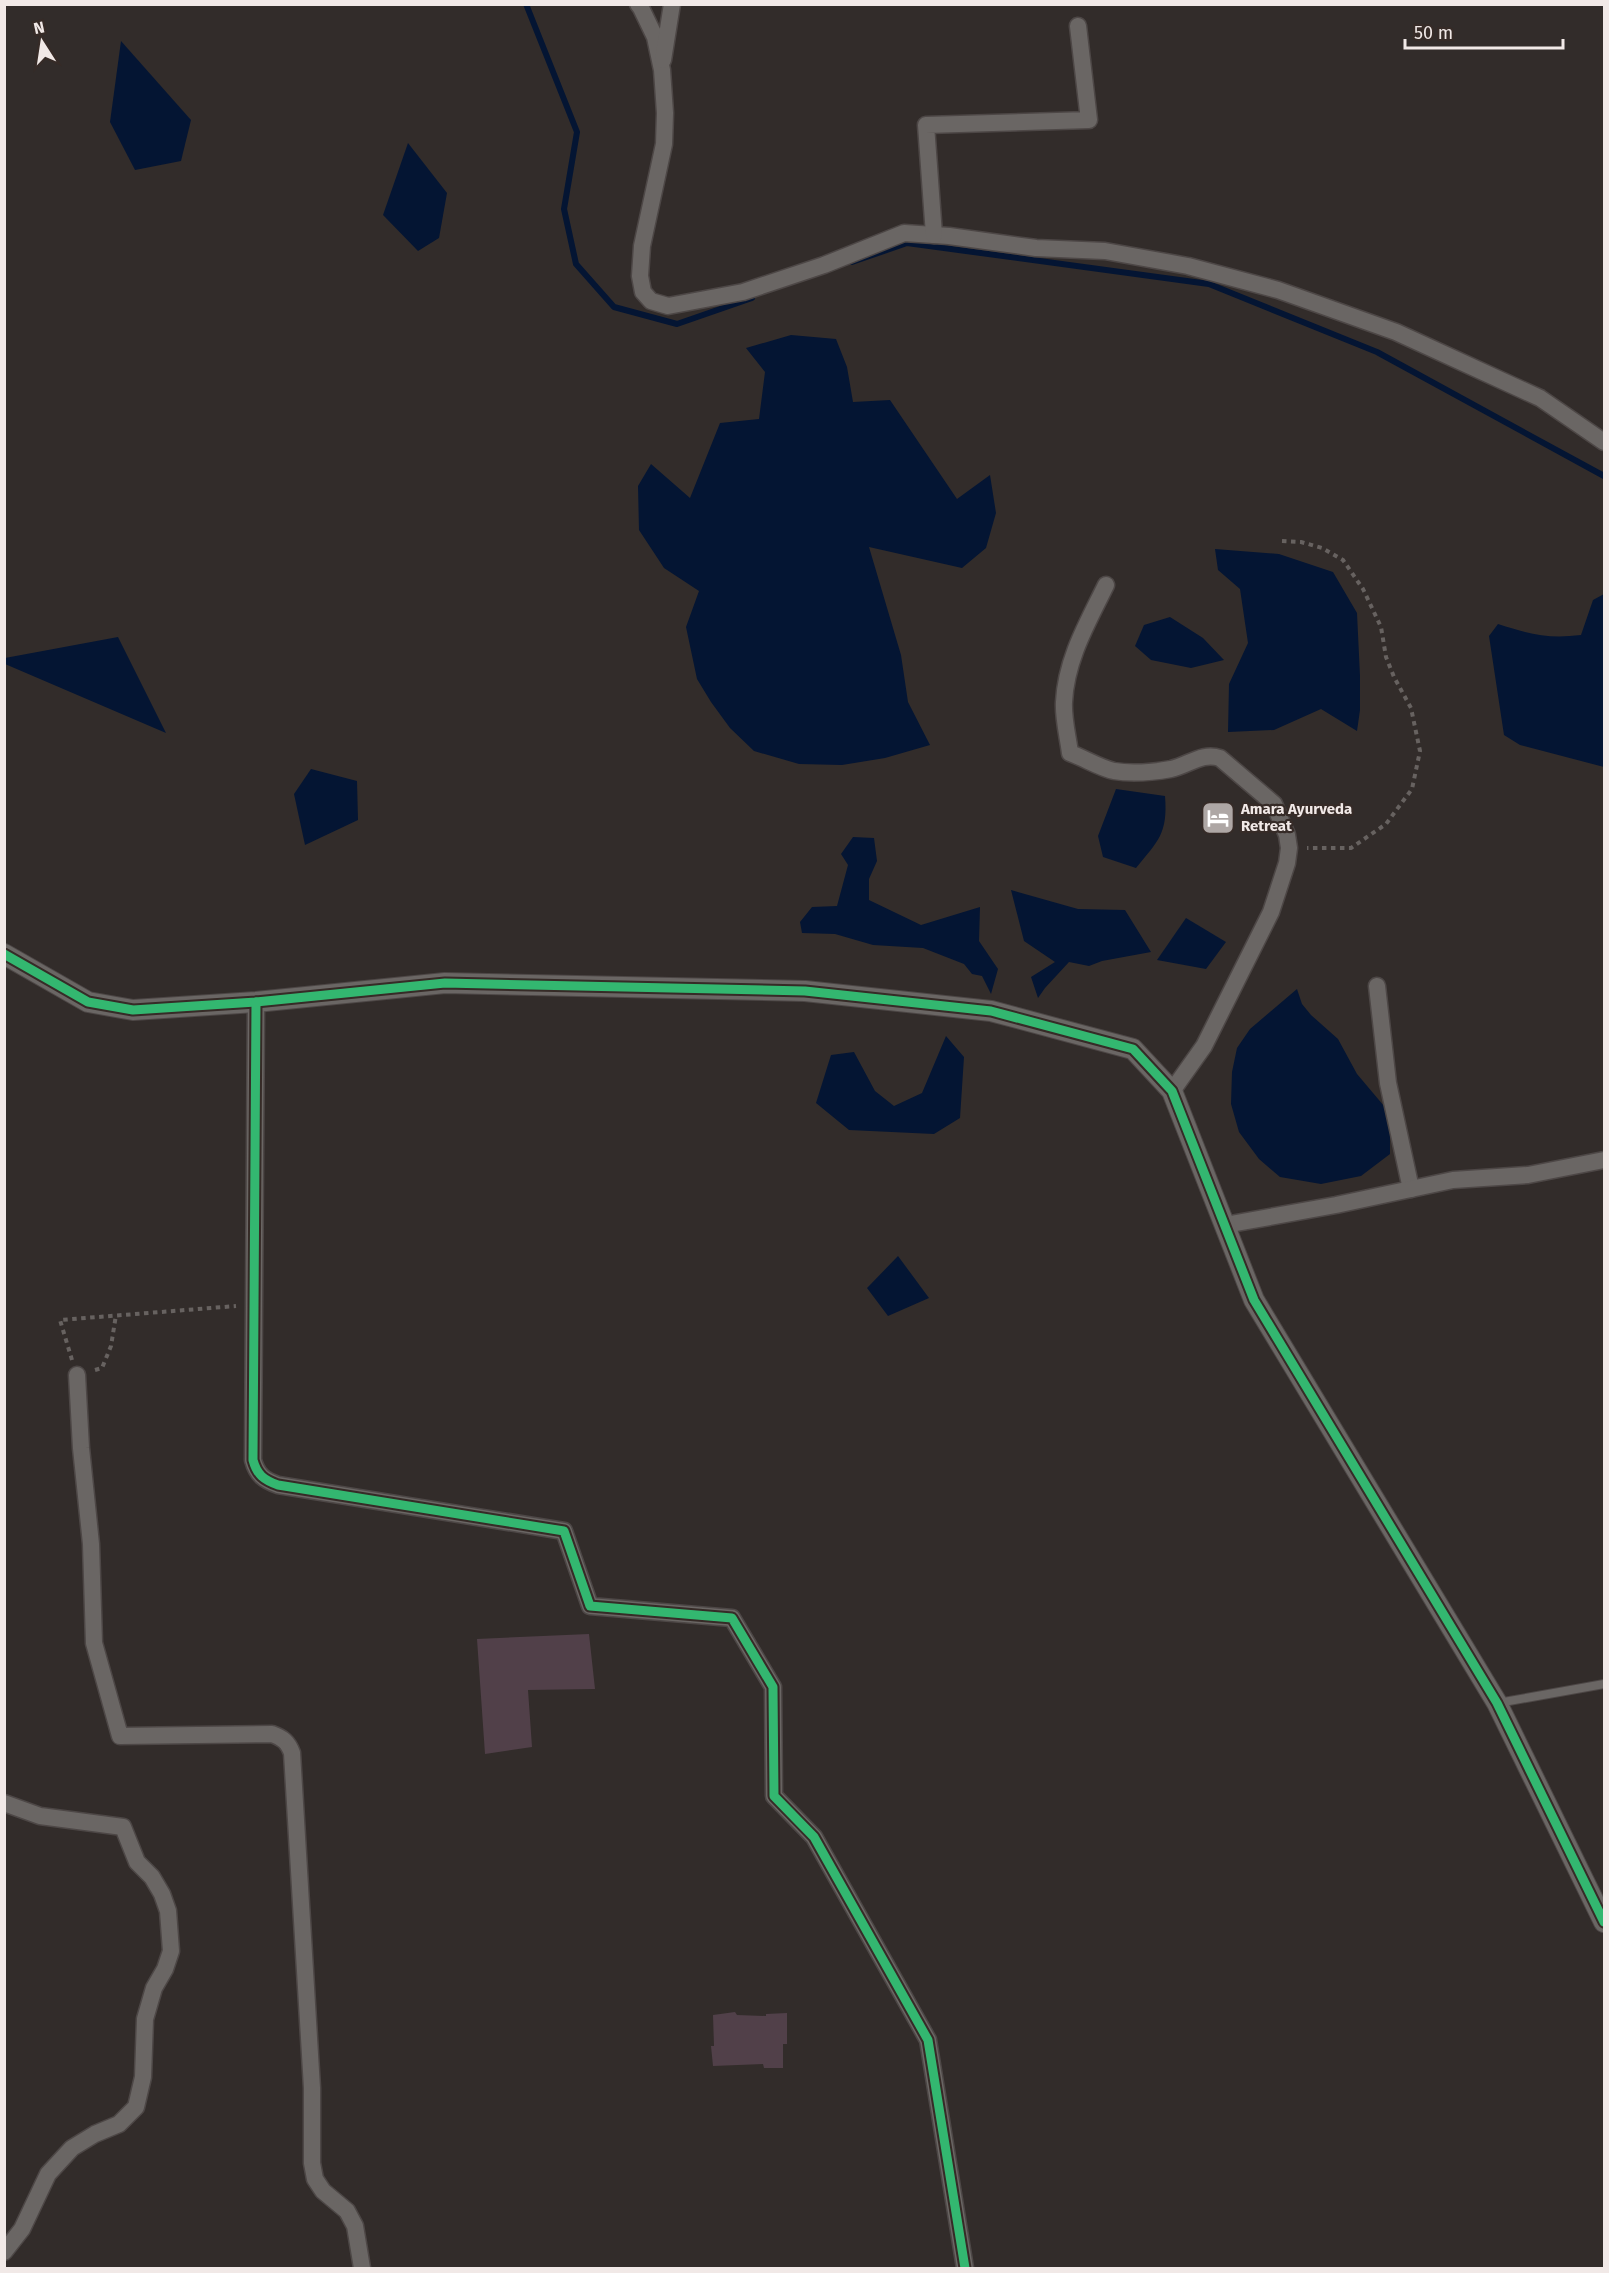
<svg xmlns="http://www.w3.org/2000/svg" width="1609" height="2273" viewBox="0 0 1609 2273" font-family="'Fira Sans',sans-serif">
<style>
.water{fill:#041533}
.lines{fill:none;stroke-linecap:round;stroke-linejoin:round}
.stream{stroke:#041533;stroke-width:6}
.building{fill:#514049}
.service-casing{stroke:#4d4746;stroke-width:10}
.minor-casing{stroke:#4d4746;stroke-width:19}
.tertiary-casing{stroke:#4d4746;stroke-width:22}
.path{stroke:#676260;stroke-width:4;stroke-dasharray:4.5 4.5;stroke-linecap:butt}
.service{stroke:#6a6664;stroke-width:8}
.minor{stroke:#6a6664;stroke-width:16}
.tertiary{stroke:#6a6664;stroke-width:20}
.cycleway-casing{stroke:#362b27;stroke-width:13}
.cycleway{stroke:#33b770;stroke-width:9}
.labels{text-anchor:middle;dominant-baseline:central;stroke-width:4.5;stroke-linejoin:round;paint-order:stroke}
.poi-label{font-size:15px;font-weight:bold;fill:#f1e9e7;stroke:#362b27;text-anchor:start}
</style>
<rect width="100%" height="100%" fill="#322c2a"/>
<g class="water">
<path d="M 121,41 L 191,120 L 181,161 L 135,170 L 110,122 Z"/>
<path d="M 408,143 L 447,193 L 439,238 L 418,251 L 383,215 Z"/>
<path d="M 791,335 L 836,339 L 847,367 L 853,402 L 890,400 L 957,499 L 990,475 L 996,513 L 986,548 L 962,568 L 869,547 L 901,655 L 908,702 L 930,745 L 885,758 L 842,765 L 799,764 L 754,751 L 730,728 L 711,702 L 697,679 L 686,627 L 699,591 L 664,568 L 639,530 L 638,486 L 651,464 L 690,498 L 720,423 L 759,419 L 765,372 L 746,348 Z"/>
<path d="M 1215,549 L 1279,554 L 1333,572 L 1357,613 L 1360,676 L 1360,710 L 1357,731 L 1321,709 L 1274,730 L 1228,732 L 1229,684 L 1248,643 L 1240,589 L 1218,570 Z"/>
<path d="M 1604,594 L 1604,767 L 1520,745 L 1504,735 L 1489,636 L 1498,624 C 1530,634 1547,639 1581,635 L 1593,600 Z"/>
<path d="M 1170,617 L 1203,638 L 1224,660 L 1191,668 L 1151,660 L 1135,646 L 1144,625 Z"/>
<path d="M 118,637 L 166,733 L 5,664 L 5,658 Z"/>
<path d="M 311,769 L 357,781 L 358,820 L 305,845 L 294,794 Z"/>
<path d="M 1116,789 L 1165,796 C 1168,834 1158,841 1136,868 L 1103,857 L 1098,836 Z"/>
<path d="M 853,837 L 874,838 L 877,861 L 869,879 L 869,900 L 921,925 L 980,907 L 979,941 L 998,969 L 991,994 L 982,976 L 972,974 L 964,964 L 923,948 L 873,945 L 835,934 L 802,933 L 800,922 L 812,907 L 837,906 L 848,865 L 841,854 Z"/>
<path d="M 1011,890 L 1078,909 L 1125,910 L 1151,952 L 1102,961 L 1089,966 L 1069,962 L 1045,988 L 1038,998 L 1031,977 L 1055,962 L 1024,941 Z"/>
<path d="M 1186,918 L 1226,942 L 1206,969 L 1157,960 Z"/>
<path d="M 1297,989 L 1302,1004 L 1311,1015 L 1338,1039 L 1357,1074 L 1384,1106 L 1390,1133 L 1390,1154 L 1361,1176 L 1321,1184 L 1280,1177 L 1259,1159 L 1239,1132 L 1231,1104 L 1232,1072 L 1237,1048 L 1250,1029 Z"/>
<path d="M 946,1036 L 964,1057 L 960,1118 L 934,1134 L 849,1130 L 816,1103 L 831,1055 L 854,1052 L 875,1091 L 894,1106 L 922,1093 Z"/>
<path d="M 898,1256 L 929,1298 L 888,1316 L 867,1288 Z"/>
</g>
<g class="lines">
<g class="stream">
<path d="M 526,4 L 577,132 L 564,209 L 576,264 L 614,307 L 677,324 L 752,298"/>
<path d="M 852,262 L 907,243 L 1209,284 L 1377,352 L 1604,476"/>
</g>
</g>
<g class="building">
<path d="M 589,1634 L 595,1689 L 528,1690 L 532,1747 L 485,1754 L 477,1639 Z"/>
<path d="M 735,2012 L 737,2015 L 766,2016 L 766,2014 L 787,2013 L 787,2044 L 783,2044 L 783,2068 L 764,2068 L 763,2064 L 713,2066 L 711,2046 L 714,2046 L 713,2015 Z"/>
</g>
<g class="lines">
<defs>
<path id="service" d="M 1498,1703 L 1604,1684"/>
<g id="minor">
<path d="M 638,4 L 641,8 L 655,37 L 662,70 L 665,113 L 664,144 L 642,246 L 640,276 L 643,292 L 651,301 L 668,306 L 743,292 L 824,265 L 904,233 L 949,236 L 1036,248 L 1105,251 L 1188,266 L 1278,290 L 1396,332 L 1540,398 L 1604,442"/>
<path d="M 663,60 L 672,4"/>
<path d="M 934,235 L 926,125 L 1089,120 L 1078,26"/>
<path d="M 1106,585 C 1088,622 1066,659 1064,702 C 1063,718 1068,737 1070,753 C 1084,758 1100,768 1114,771 C 1131,774 1154,772 1171,769 C 1189,765 1202,752 1220,758 L 1274,804 L 1287,835 L 1289,848 L 1287,863 L 1271,912 L 1204,1046 L 1172,1091"/>
<path d="M 1377,986 L 1388,1083 L 1411,1189"/>
<path d="M 256,1002 L 253,1460 C 257,1475 264,1480 278,1485 L 564,1531 L 590,1606 L 732,1618 L 773,1687 L 774,1796 L 814,1837 L 928,2040 L 965,2268"/>
<path d="M 1225,1225 L 1336,1205 L 1453,1180 L 1528,1175 L 1604,1160"/>
<path d="M 77,1375 L 81,1448 L 91,1544 L 94,1643 L 120,1736 L 272,1734 C 283,1738 288,1742 292,1753 L 312,2088 L 312,2163 L 315,2179 L 323,2191 L 347,2211 L 355,2226 L 362,2268"/>
<path d="M 4,1803 L 40,1816 L 123,1827 L 137,1862 L 152,1877 L 162,1894 L 168,1911 L 171,1951 L 165,1969 L 154,1988 L 145,2019 L 143,2077 L 136,2107 L 119,2124 L 95,2134 L 72,2148 L 48,2174 L 22,2229 L 4,2252"/>
</g>
<path id="tertiary" d="M 4,954 L 88,1002 L 133,1010 L 256,1002 L 445,983 L 805,991 L 991,1011 L 1133,1049 L 1172,1091 L 1254,1300 L 1497,1703 L 1604,1922"/>
</defs>
<use href="#service" class="service-casing"/>
<use href="#minor" class="minor-casing"/>
<use href="#tertiary" class="tertiary-casing"/>
<g class="path">
<path d="M 1282,541 L 1301,542 L 1322,548 L 1343,560 L 1363,589 L 1381,627 L 1386,657 L 1394,677 L 1411,708 L 1420,751 L 1412,789 L 1386,824 L 1351,848 L 1307,848"/>
<path d="M 72,1360 L 60,1320 L 236,1306"/>
<path d="M 95,1370 L 102,1368 L 111,1346 L 116,1315"/>
</g>
<use href="#service" class="service"/>
<use href="#minor" class="minor"/>
<use href="#tertiary" class="tertiary"/>
<defs>
<g id="cycleway">
<path d="M 4,954 L 88,1002 L 133,1010 L 256,1002 L 445,983 L 805,991 L 991,1011 L 1133,1049 L 1172,1091 L 1254,1300 L 1497,1703 L 1604,1922"/>
<path d="M 256,1002 L 253,1460 C 257,1475 264,1480 278,1485 L 564,1531 L 590,1606 L 732,1618 L 773,1687 L 774,1796 L 814,1837 L 928,2040 L 965,2268"/>
</g>
</defs>
<use href="#cycleway" class="cycleway-casing"/>
<use href="#cycleway" class="cycleway"/>
</g>
<defs>
<symbol id="hotel-square" viewBox="-11 -11 22 22"><rect x="-9" y="-9" width="18" height="18" rx="4" fill="#aea7a5" stroke="#362b27"/><path d="M-6-4.5h1.5V1H6V5H4.5V3h-9V5H-6ZM-4 0a1.8 1.8 0 1 1 3.6 0ZM.5 0V-2.5h3Q6-2.5 6 0Z" fill="#fff"/></symbol>
</defs>
<g fill-rule="evenodd">
<use href="#hotel-square" x="1199" y="799" width="38" height="38"/>
</g>
<g class="labels">
<g class="poi-label">
<text x="1241" y="809">Amara Ayurveda<tspan x="1241" dy="17">Retreat</tspan></text>
</g>
</g>
<rect width="1609" height="2273" fill="none" stroke="#f1e9e7" stroke-width="12"/>
<g transform="translate(42 42) rotate(348)" stroke="#362b27" stroke-width="4.5" paint-order="stroke">
<path d="M0-4.5L10 22L0 15L-10 22Z" fill="#f1e9e7"/>
<text y="-9" font-size="16" font-weight="bold" text-anchor="middle" fill="#f1e9e7">N</text>
</g>
<path d="M1405 39v9h158v-9" fill="none" stroke="#f1e9e7" stroke-width="3"/>
<text x="1414" y="39" font-size="18" fill="#f1e9e7" stroke="#362b27" stroke-width="4.5" paint-order="stroke">50 m</text>
</svg>
